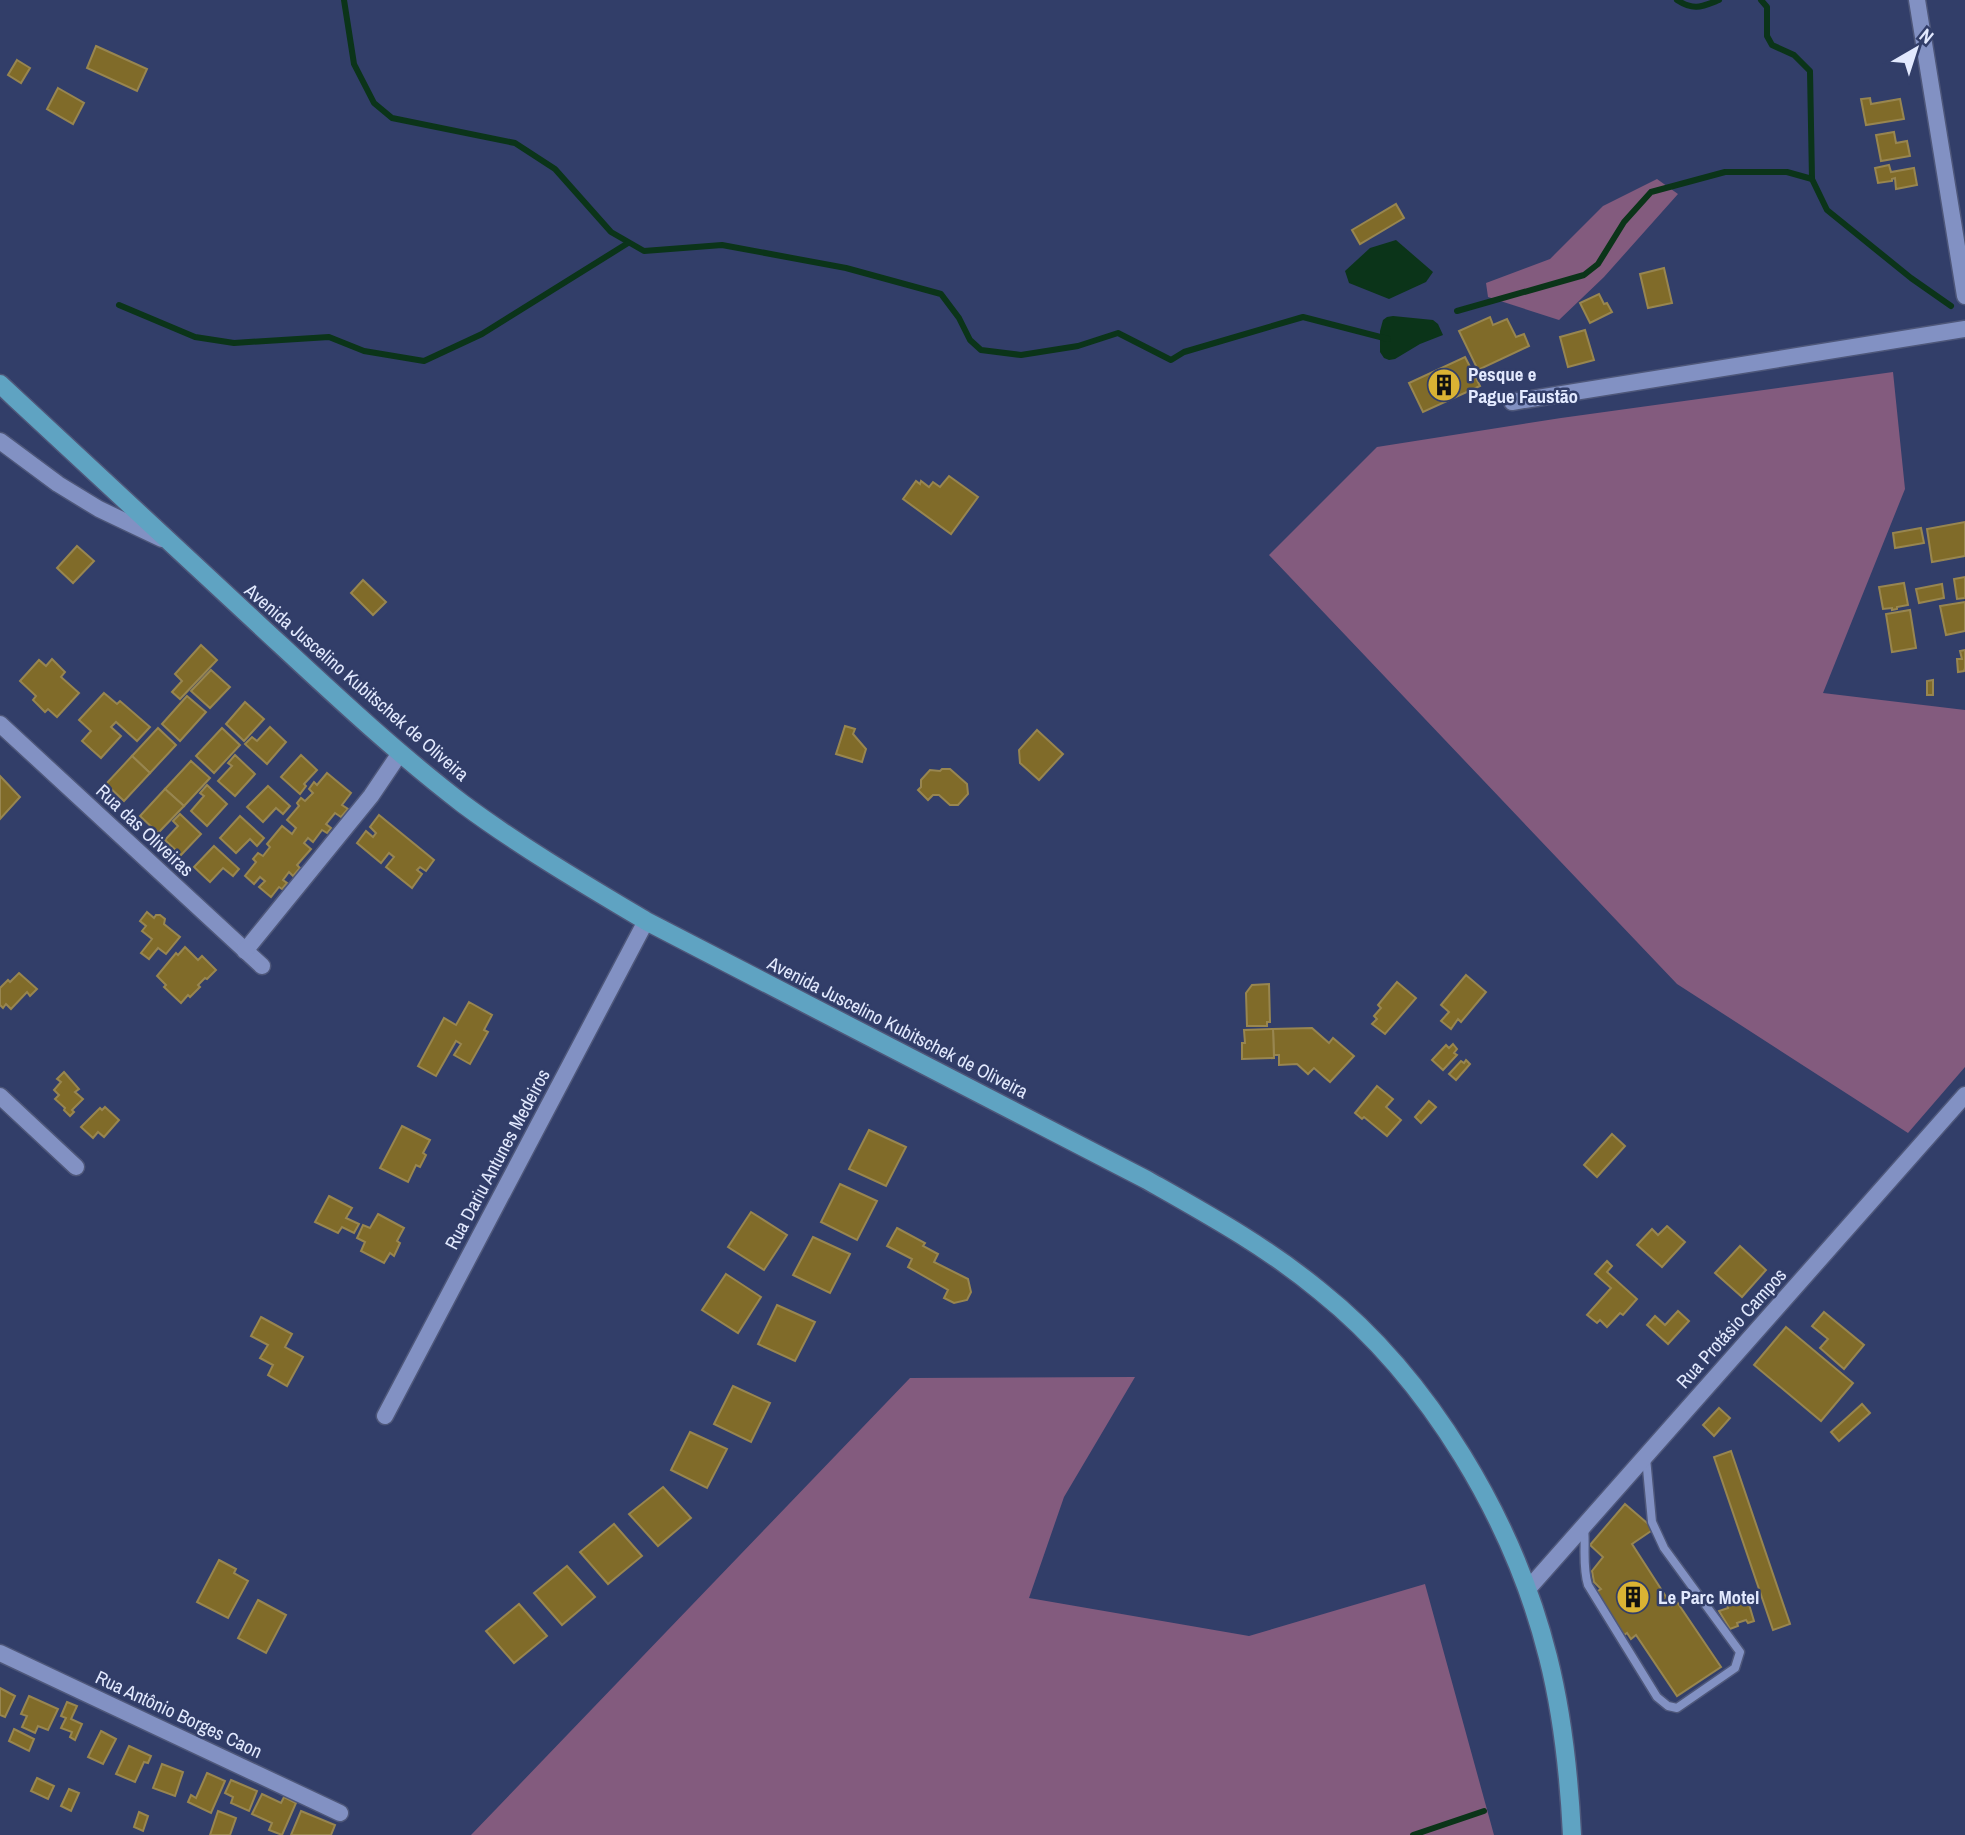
<svg xmlns="http://www.w3.org/2000/svg" width="1965" height="1835" viewBox="0 0 1965 1835" font-family="'Archivo Narrow',sans-serif">
<style>
.green{fill:#835b7e}
.water{fill:#0b3419}
.lines{fill:none;stroke-linecap:round;stroke-linejoin:round}
.stream{stroke:#0b3419;stroke-width:6}
.building{fill:#806b29;stroke:#988650;stroke-width:2}
.lane-casing{stroke:#4e577a;stroke-width:11}
.street-casing{stroke:#4e577a;stroke-width:19}
.primary-casing{stroke:#4e577a;stroke-width:21}
.lane{stroke:#8291c3;stroke-width:8}
.street{stroke:#8291c3;stroke-width:16}
.primary{stroke:#5fa3c2;stroke-width:18}
.labels{text-anchor:middle;dominant-baseline:central;stroke-width:5;stroke-linejoin:round;paint-order:stroke}
.poi-label{font-size:19px;font-weight:bold;fill:#e2e9fe;stroke:#323e69;text-anchor:start}
.street-label{font-size:19px;fill:#e2e9fe;stroke:#323e69}
</style>
<rect width="100%" height="100%" fill="#323e69"/>
<g class="green">
<path d="M 1657,179 L 1678,194 L 1604,277 L 1559,320 L 1488,297 L 1486,283 L 1550,259 L 1603,206 Z"/>
<path d="M 1893,372 L 1905,489 L 1823,693 L 1965,710 L 1965,1067 L 1908,1133 L 1677,984 L 1269,555 L 1377,447 L 1561,418 Z"/>
<path d="M 1135,1377 L 1064,1497 L 1029,1598 L 1249,1636 L 1425,1584 L 1494,1835 L 471,1835 L 910,1378 Z"/>
</g>
<g class="water">
<path d="M 1396,240 L 1433,272 L 1426,282 L 1389,299 L 1349,283 L 1345,271 L 1370,248 Z"/>
<path d="M 1393,316 L 1433,320 L 1438,324 L 1443,335 L 1420,344 L 1395,359 L 1389,360 L 1384,358 L 1380,352 L 1380,331 L 1383,320 L 1387,317 Z"/>
</g>
<g class="lines">
<g class="stream">
<path d="M 344,0 L 354,64 L 374,103 L 392,118 L 515,143 L 555,169 L 611,232 L 644,251 L 722,245 L 846,268 L 941,294 L 959,318 L 970,340 L 981,350 L 1021,355 L 1078,346 L 1118,333 L 1171,360 L 1184,352 L 1303,317 L 1388,339"/>
<path d="M 1677,0 C 1694,11 1701,7 1719,0"/>
<path d="M 1761,0 L 1767,7 L 1767,36 L 1772,45 L 1794,55 L 1810,71 L 1812,179"/>
<path d="M 119,305 L 195,337 L 234,343 L 329,337 L 364,351 L 424,361 L 482,334 L 628,243"/>
<path d="M 1457,311 L 1584,275 L 1598,264 L 1624,222 L 1651,192 L 1725,172 L 1787,172 L 1812,179 L 1827,210 L 1911,278 L 1951,306"/>
<path d="M 1413,1835 L 1484,1811"/>
</g>
</g>
<g class="building">
<path d="M 96,46 L 147,69 L 137,91 L 87,68 Z"/>
<path d="M 17,60 L 30,68 L 21,83 L 8,75 Z"/>
<path d="M 58,88 L 84,103 L 73,124 L 47,109 Z"/>
<path d="M 1870,98 L 1871,104 L 1900,99 L 1904,119 L 1866,125 L 1861,99 Z"/>
<path d="M 1894,132 L 1896,143 L 1907,141 L 1910,156 L 1881,161 L 1876,135 Z"/>
<path d="M 1889,165 L 1891,172 L 1914,168 L 1917,185 L 1896,189 L 1895,178 L 1892,179 L 1892,181 L 1878,183 L 1875,168 Z"/>
<path d="M 1396,204 L 1404,218 L 1360,244 L 1352,230 Z"/>
<path d="M 1664,268 L 1672,303 L 1648,308 L 1640,274 Z"/>
<path d="M 1599,294 L 1604,304 L 1607,303 L 1612,312 L 1590,323 L 1580,303 Z"/>
<path d="M 1490,317 L 1493,325 L 1507,319 L 1516,337 L 1524,334 L 1529,346 L 1478,370 L 1459,331 Z"/>
<path d="M 1585,330 L 1594,360 L 1568,367 L 1560,337 Z"/>
<path d="M 1465,357 L 1480,386 L 1423,412 L 1409,383 Z"/>
<path d="M 949,476 L 978,497 L 951,534 L 903,499 L 916,481 L 920,484 L 921,481 L 929,487 L 933,482 L 940,487 Z"/>
<path d="M 1965,522 L 1965,556 L 1932,562 L 1927,529 Z"/>
<path d="M 1921,528 L 1924,543 L 1895,548 L 1893,533 Z"/>
<path d="M 77,546 L 94,561 L 73,583 L 57,568 Z"/>
<path d="M 1965,577 L 1965,598 L 1957,599 L 1954,579 Z"/>
<path d="M 363,580 L 386,602 L 373,615 L 351,593 Z"/>
<path d="M 1904,583 L 1908,605 L 1897,607 L 1897,609 L 1892,610 L 1892,608 L 1883,609 L 1879,587 Z"/>
<path d="M 1942,584 L 1944,598 L 1919,603 L 1916,589 Z"/>
<path d="M 1965,602 L 1965,631 L 1946,635 L 1940,606 Z"/>
<path d="M 1910,610 L 1916,648 L 1892,652 L 1886,614 Z"/>
<path d="M 201,645 L 217,660 L 180,699 L 172,692 L 182,681 L 175,674 Z"/>
<path d="M 1965,650 L 1965,668 L 1964,671 L 1958,672 L 1957,659 L 1962,659 L 1960,651 Z"/>
<path d="M 52,659 L 65,672 L 61,677 L 79,693 L 57,717 L 48,709 L 45,712 L 33,700 L 36,696 L 20,681 L 39,660 L 46,666 Z"/>
<path d="M 211,670 L 230,687 L 210,708 L 191,691 Z"/>
<path d="M 1933,680 L 1933,695 L 1927,695 L 1927,681 Z"/>
<path d="M 104,693 L 117,704 L 120,701 L 150,727 L 137,741 L 116,722 L 111,727 L 121,736 L 101,758 L 82,741 L 91,731 L 79,720 Z"/>
<path d="M 187,696 L 206,712 L 180,741 L 162,724 Z"/>
<path d="M 245,702 L 264,719 L 244,741 L 226,724 Z"/>
<path d="M 845,726 L 855,729 L 853,734 L 866,749 L 862,762 L 836,754 Z"/>
<path d="M 270,727 L 286,742 L 267,764 L 245,744 L 252,737 L 257,741 Z"/>
<path d="M 158,728 L 176,745 L 150,773 L 132,756 Z"/>
<path d="M 222,728 L 240,745 L 214,773 L 196,756 Z"/>
<path d="M 1037,730 L 1063,754 L 1039,780 L 1020,763 L 1019,750 Z"/>
<path d="M 235,755 L 255,774 L 235,796 L 218,781 L 232,766 L 228,763 Z"/>
<path d="M 301,755 L 317,770 L 304,784 L 306,786 L 300,794 L 281,777 Z"/>
<path d="M 132,756 L 150,773 L 124,801 L 106,784 Z"/>
<path d="M 191,761 L 210,778 L 184,806 L 165,789 Z"/>
<path d="M 942,769 L 950,769 L 967,784 L 968,794 L 958,805 L 950,805 L 939,795 L 933,795 L 928,800 L 918,790 L 921,787 L 921,780 L 930,770 L 940,771 Z"/>
<path d="M 327,773 L 351,793 L 342,805 L 348,809 L 341,817 L 335,813 L 326,824 L 331,828 L 327,833 L 322,830 L 313,842 L 308,838 L 304,843 L 311,849 L 297,865 L 300,868 L 293,876 L 289,872 L 283,880 L 287,883 L 282,889 L 279,887 L 271,897 L 259,887 L 265,881 L 260,877 L 254,884 L 245,876 L 256,862 L 253,859 L 258,853 L 263,856 L 270,847 L 267,844 L 282,826 L 292,834 L 296,828 L 287,820 L 299,806 L 297,803 L 301,798 L 305,801 L 313,793 L 309,789 L 314,782 L 317,785 Z"/>
<path d="M 0,776 L 20,797 L 0,819 Z"/>
<path d="M 207,785 L 227,804 L 207,826 L 191,811 L 204,796 L 200,793 Z"/>
<path d="M 268,786 L 290,806 L 283,814 L 276,808 L 263,822 L 247,807 Z"/>
<path d="M 165,789 L 184,806 L 158,833 L 140,816 Z"/>
<path d="M 180,814 L 201,834 L 181,855 L 165,840 L 178,826 L 173,821 Z"/>
<path d="M 379,815 L 434,860 L 426,871 L 420,867 L 417,870 L 422,874 L 412,888 L 386,867 L 394,857 L 389,853 L 381,863 L 357,843 L 366,831 L 373,837 L 376,833 L 370,827 Z"/>
<path d="M 240,816 L 264,838 L 257,846 L 250,839 L 236,853 L 220,838 Z"/>
<path d="M 214,846 L 239,869 L 233,876 L 223,868 L 210,882 L 194,867 Z"/>
<path d="M 147,912 L 154,918 L 156,915 L 160,915 L 165,919 L 164,924 L 180,937 L 166,954 L 158,948 L 149,959 L 141,953 L 152,939 L 142,931 L 146,926 L 140,921 Z"/>
<path d="M 185,947 L 198,960 L 202,956 L 216,970 L 207,979 L 205,978 L 198,985 L 200,987 L 190,997 L 188,995 L 181,1003 L 164,987 L 166,985 L 157,976 L 176,953 L 178,955 Z"/>
<path d="M 19,973 L 37,989 L 30,996 L 27,992 L 11,1009 L 6,1004 L 3,1008 L 0,1005 L 0,988 L 8,980 L 10,982 Z"/>
<path d="M 1466,975 L 1486,992 L 1461,1022 L 1458,1019 L 1451,1029 L 1441,1021 L 1449,1012 L 1441,1005 Z"/>
<path d="M 1397,982 L 1416,998 L 1385,1034 L 1372,1024 L 1377,1019 L 1374,1016 L 1381,1008 L 1378,1005 Z"/>
<path d="M 1269,984 L 1270,1022 L 1267,1022 L 1267,1026 L 1247,1026 L 1246,993 L 1252,985 Z"/>
<path d="M 469,1002 L 492,1015 L 484,1030 L 488,1032 L 470,1064 L 454,1055 L 461,1044 L 456,1041 L 436,1076 L 418,1066 L 444,1018 L 456,1025 Z"/>
<path d="M 1312,1028 L 1329,1043 L 1333,1038 L 1354,1056 L 1330,1082 L 1314,1068 L 1308,1074 L 1297,1064 L 1279,1065 L 1279,1055 L 1274,1055 L 1273,1029 Z"/>
<path d="M 1273,1029 L 1274,1058 L 1242,1059 L 1242,1043 L 1245,1043 L 1244,1030 Z"/>
<path d="M 1453,1044 L 1457,1049 L 1454,1053 L 1457,1055 L 1443,1070 L 1432,1060 L 1446,1045 L 1449,1048 Z"/>
<path d="M 1466,1060 L 1470,1064 L 1456,1080 L 1449,1074 L 1461,1061 L 1464,1063 Z"/>
<path d="M 64,1072 L 79,1089 L 75,1092 L 83,1099 L 72,1110 L 74,1112 L 70,1116 L 64,1110 L 65,1108 L 55,1099 L 59,1095 L 54,1090 L 61,1082 L 57,1079 Z"/>
<path d="M 1377,1086 L 1393,1099 L 1386,1107 L 1401,1120 L 1387,1136 L 1364,1117 L 1362,1119 L 1355,1113 Z"/>
<path d="M 1429,1101 L 1436,1107 L 1421,1123 L 1415,1117 Z"/>
<path d="M 105,1107 L 119,1120 L 104,1137 L 98,1132 L 93,1138 L 81,1127 L 100,1108 L 102,1110 Z"/>
<path d="M 402,1126 L 430,1140 L 423,1153 L 426,1155 L 420,1167 L 416,1165 L 408,1182 L 380,1168 Z"/>
<path d="M 869,1130 L 906,1147 L 886,1186 L 849,1169 Z"/>
<path d="M 1612,1134 L 1625,1146 L 1597,1177 L 1584,1165 Z"/>
<path d="M 840,1184 L 877,1201 L 857,1240 L 821,1222 Z"/>
<path d="M 329,1196 L 352,1208 L 346,1218 L 359,1224 L 354,1233 L 342,1227 L 338,1233 L 315,1222 Z"/>
<path d="M 751,1212 L 787,1235 L 764,1270 L 728,1247 Z"/>
<path d="M 378,1214 L 404,1228 L 397,1241 L 400,1243 L 394,1256 L 390,1253 L 384,1263 L 361,1251 L 365,1242 L 357,1238 L 363,1225 L 370,1228 Z"/>
<path d="M 1667,1226 L 1685,1242 L 1662,1267 L 1637,1245 L 1652,1229 L 1658,1235 Z"/>
<path d="M 897,1228 L 925,1243 L 923,1246 L 938,1254 L 934,1262 L 968,1279 L 971,1292 L 967,1300 L 954,1303 L 944,1298 L 948,1290 L 908,1267 L 912,1259 L 887,1246 Z"/>
<path d="M 813,1237 L 850,1254 L 830,1293 L 793,1275 Z"/>
<path d="M 1740,1246 L 1766,1270 L 1742,1297 L 1715,1273 Z"/>
<path d="M 1607,1261 L 1612,1266 L 1607,1272 L 1637,1299 L 1623,1315 L 1620,1313 L 1607,1327 L 1600,1320 L 1597,1323 L 1587,1315 L 1611,1288 L 1595,1274 Z"/>
<path d="M 726,1274 L 761,1297 L 738,1333 L 702,1310 Z"/>
<path d="M 777,1305 L 815,1322 L 795,1361 L 758,1344 Z"/>
<path d="M 1678,1311 L 1689,1321 L 1668,1344 L 1647,1325 L 1655,1316 L 1665,1325 Z"/>
<path d="M 1824,1312 L 1864,1345 L 1844,1369 L 1820,1348 L 1828,1339 L 1812,1326 Z"/>
<path d="M 261,1317 L 292,1334 L 285,1347 L 303,1357 L 287,1386 L 268,1375 L 273,1365 L 260,1358 L 268,1345 L 251,1336 Z"/>
<path d="M 1786,1327 L 1853,1383 L 1821,1421 L 1754,1365 Z"/>
<path d="M 733,1386 L 770,1403 L 751,1442 L 714,1424 Z"/>
<path d="M 1862,1404 L 1870,1413 L 1839,1441 L 1831,1432 Z"/>
<path d="M 1719,1408 L 1730,1418 L 1714,1436 L 1703,1425 Z"/>
<path d="M 690,1432 L 727,1449 L 707,1488 L 671,1470 Z"/>
<path d="M 1731,1451 L 1790,1624 L 1773,1630 L 1714,1457 Z"/>
<path d="M 663,1487 L 691,1518 L 658,1546 L 629,1514 Z"/>
<path d="M 1625,1504 L 1654,1529 L 1632,1544 L 1672,1606 L 1677,1602 L 1721,1667 L 1677,1696 L 1636,1635 L 1631,1639 L 1627,1633 L 1624,1635 L 1596,1592 L 1601,1589 L 1594,1582 L 1592,1571 L 1603,1557 L 1590,1545 Z"/>
<path d="M 614,1524 L 642,1556 L 608,1584 L 580,1552 Z"/>
<path d="M 219,1560 L 236,1569 L 234,1573 L 248,1581 L 228,1618 L 197,1602 Z"/>
<path d="M 567,1566 L 595,1597 L 562,1625 L 534,1593 Z"/>
<path d="M 258,1600 L 286,1615 L 266,1653 L 238,1638 Z"/>
<path d="M 1739,1600 L 1741,1604 L 1748,1601 L 1754,1621 L 1748,1623 L 1746,1620 L 1737,1623 L 1738,1626 L 1730,1629 L 1719,1611 L 1728,1608 L 1727,1604 Z"/>
<path d="M 519,1604 L 547,1636 L 514,1663 L 486,1631 Z"/>
<path d="M 0,1688 L 15,1696 L 5,1717 L 0,1715 Z"/>
<path d="M 29,1696 L 58,1709 L 48,1730 L 38,1726 L 35,1733 L 22,1727 L 27,1716 L 21,1714 Z"/>
<path d="M 67,1702 L 77,1706 L 71,1719 L 82,1724 L 75,1740 L 70,1737 L 72,1732 L 61,1728 L 66,1718 L 61,1716 Z"/>
<path d="M 14,1729 L 34,1739 L 29,1751 L 9,1741 Z"/>
<path d="M 101,1731 L 116,1739 L 103,1764 L 88,1757 Z"/>
<path d="M 129,1746 L 151,1756 L 148,1763 L 144,1762 L 135,1782 L 116,1774 Z"/>
<path d="M 162,1764 L 183,1772 L 175,1796 L 153,1788 Z"/>
<path d="M 207,1773 L 225,1781 L 211,1813 L 188,1802 L 191,1795 L 196,1798 Z"/>
<path d="M 37,1778 L 54,1786 L 48,1799 L 31,1791 Z"/>
<path d="M 231,1780 L 257,1791 L 249,1811 L 231,1803 L 233,1797 L 225,1793 Z"/>
<path d="M 69,1789 L 79,1793 L 71,1811 L 61,1806 Z"/>
<path d="M 262,1794 L 281,1803 L 284,1797 L 296,1803 L 282,1835 L 269,1830 L 272,1823 L 252,1814 Z"/>
<path d="M 218,1811 L 236,1818 L 230,1835 L 210,1835 Z"/>
<path d="M 301,1811 L 335,1825 L 331,1835 L 291,1835 Z"/>
<path d="M 139,1812 L 148,1816 L 143,1831 L 134,1827 Z"/>
</g>
<g class="lines">
<defs>
<path id="lane" d="M 1584,1527 C 1586,1547 1582,1566 1588,1585 L 1657,1697 L 1668,1706 L 1677,1708 L 1735,1668 L 1740,1652 L 1664,1548 L 1652,1522 L 1646,1458"/>
<g id="street">
<path d="M 1917,0 L 1965,296"/>
<path d="M 1512,402 L 1965,329"/>
<path d="M 0,441 L 58,484 L 99,509 L 162,539"/>
<path d="M 0,724 L 262,966"/>
<path d="M 245,951 L 371,796 L 400,753"/>
<path d="M 0,1096 L 76,1167"/>
<path d="M 385,1416 L 646,921"/>
<path d="M 1528,1589 L 1965,1095"/>
<path d="M 0,1653 L 340,1813"/>
</g>
<path id="primary" d="M 0,384 C 85,464 171,543 256,622 C 323,684 390,748 463,804 C 521,847 584,884 646,921 L 1147,1180 C 1207,1214 1267,1247 1320,1291 C 1430,1379 1514,1521 1548,1657 C 1563,1716 1569,1775 1572,1835"/>
</defs>
<use href="#lane" class="lane-casing"/>
<use href="#street" class="street-casing"/>
<use href="#primary" class="primary-casing"/>
<use href="#lane" class="lane"/>
<use href="#street" class="street"/>
<use href="#primary" class="primary"/>
</g>
<defs>
<symbol id="building-disc" viewBox="-11 -11 22 22"><circle r="9.5" fill="#dab333" stroke="#323e69"/><path d="M-4-6H4V6H1V3H-1V6H-4ZM-2.5-4.3h1.7v1.8h-1.7ZM.8-4.3h1.7v1.8H.8ZM-2.5-1h1.7V.8h-1.7ZM.8-1h1.7V.8H.8Z" fill="#111"/></symbol>
</defs>
<g fill-rule="evenodd">
<use href="#building-disc" x="1425" y="366" width="38" height="38"/>
<use href="#building-disc" x="1614" y="1578" width="38" height="38"/>
</g>
<g class="labels">
<g class="poi-label">
<text x="1468" y="374">Pesque e<tspan x="1468" dy="22">Pague Faustão</tspan></text>
<text x="1658" y="1597">Le Parc Motel</text>
</g>
<g class="street-label">
<text transform="translate(357 682) rotate(41)">Avenida Juscelino Kubitschek de Oliveira</text>
<text transform="translate(145 830) rotate(43)">Rua das Oliveiras</text>
<text transform="translate(898 1027) rotate(27)">Avenida Juscelino Kubitschek de Oliveira</text>
<text transform="translate(497 1159) rotate(-62)">Rua Dariu Antunes Medeiros</text>
<text transform="translate(1731 1328) rotate(-48)">Rua Protásio Campos</text>
<text transform="translate(179 1714) rotate(25)">Rua Antônio Borges Caon</text>
</g>
</g>
<g transform="translate(1916 49) rotate(39)" stroke="#323e69" stroke-width="5" paint-order="stroke">
<path d="M0-5L12 26L0 18L-12 26Z" fill="#e2e9fe"/>
<text y="-10" font-size="19" font-weight="bold" text-anchor="middle" fill="#e2e9fe">N</text>
</g>
</svg>
